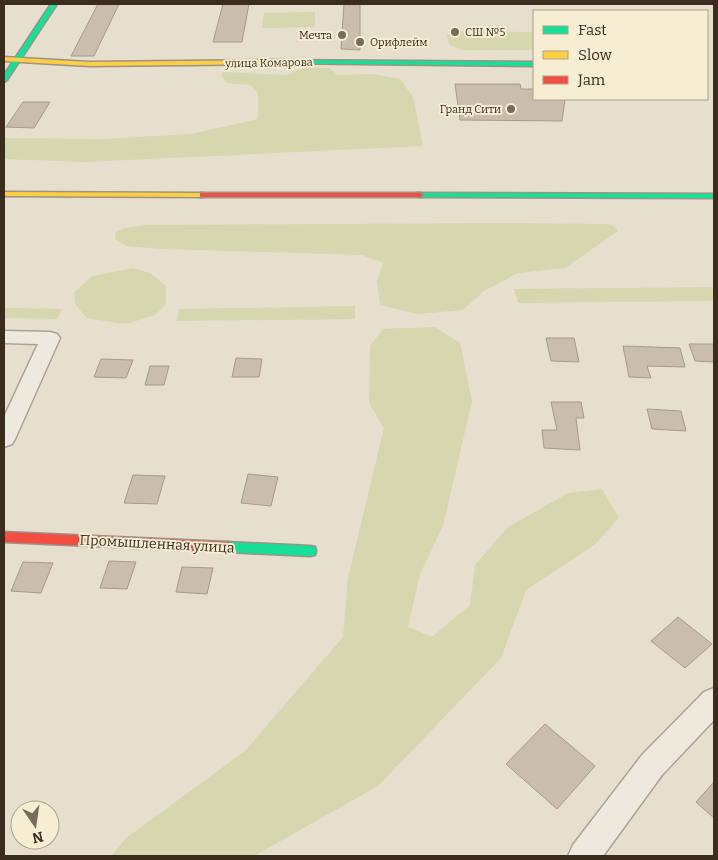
<svg xmlns="http://www.w3.org/2000/svg" width="718" height="860" viewBox="0 0 718 860" font-family="Bitter,serif">
<style>
.green{fill:#d6d6af}
.building{fill:#cabdae;stroke:#a69a8d}
.lines{fill:none;stroke-linecap:round;stroke-linejoin:round}
.street-casing{stroke:#aba496;stroke-width:3}
.fast-casing{stroke:#9b9386;stroke-width:3}
.slow-casing{stroke:#9b9386;stroke-width:3}
.jam-casing{stroke:#9b9386;stroke-width:3}
.street{fill:#eee9df;fill-rule:evenodd}
.fast{fill:#16e098;fill-rule:evenodd}
.slow{fill:#ffcf43;fill-rule:evenodd}
.jam{fill:#f24e42;fill-rule:evenodd}
.poi-dot{fill:#776b5c;stroke:#f7edd3;stroke-width:2}
.labels{text-anchor:middle;dominant-baseline:central;stroke-width:4;stroke-linejoin:round;paint-order:stroke}
.far-poi-label{font-size:11px;fill:#3b2c1e;stroke:#f7edd3;text-anchor:start}
.far-street-label{font-size:11px;fill:#3b2c1e;stroke:#f7edd3}
.street-label{font-size:14px;fill:#3b2c1e;stroke:#f7edd3}
</style>
<rect width="100%" height="100%" fill="#e6dfce"/>
<g class="green">
<path d="M 315,12 L 315,27 L 262,28 L 264,13 Z"/>
<path d="M 459,31 L 534,32 L 534,50 L 462,50 L 449,45 L 447,35 Z"/>
<path d="M 303,68 L 330,68 L 337,75 L 372,74 L 400,79 L 413,97 L 423,146 L 85,162 L 4,159 L 4,138 L 105,139 L 191,134 L 258,119 L 258,93 L 251,85 L 227,83 L 221,76 L 223,72 L 287,75 Z"/>
<path d="M 498,223 L 606,224 L 614,226 L 618,231 L 565,268 L 518,273 L 484,291 L 463,310 L 418,314 L 380,305 L 377,281 L 383,263 L 362,255 L 162,249 L 127,246 L 116,240 L 115,233 L 124,228 L 146,225 Z"/>
<path d="M 133,268 L 150,273 L 166,286 L 166,304 L 155,315 L 129,323 L 117,323 L 87,318 L 75,304 L 74,293 L 92,276 Z"/>
<path d="M 714,287 L 714,301 L 518,303 L 514,289 Z"/>
<path d="M 355,306 L 355,319 L 177,321 L 179,309 Z"/>
<path d="M 4,308 L 62,309 L 57,319 L 4,318 Z"/>
<path d="M 435,327 L 460,343 L 472,401 L 443,526 L 420,574 L 408,627 L 432,637 L 470,605 L 475,565 L 508,527 L 568,493 L 602,489 L 619,518 L 594,545 L 526,590 L 501,658 L 378,786 L 254,856 L 111,856 L 126,838 L 245,751 L 343,637 L 348,578 L 384,428 L 369,403 L 370,346 L 383,329 Z"/>
</g>
<g class="building">
<path d="M 98,4 L 119,4 L 94,56 L 71,56 Z"/>
<path d="M 223,4 L 249,4 L 242,42 L 213,42 Z"/>
<path d="M 344,4 L 360,4 L 360,50 L 341,49 Z"/>
<path d="M 455,84 L 520,84 L 521,89 L 534,89 L 534,99 L 565,99 L 562,121 L 460,120 Z"/>
<path d="M 23,102 L 50,102 L 34,128 L 6,127 Z"/>
<path d="M 546,338 L 574,338 L 579,362 L 551,361 Z"/>
<path d="M 689,344 L 714,344 L 714,362 L 695,361 Z"/>
<path d="M 623,346 L 680,348 L 685,367 L 647,366 L 651,378 L 629,377 Z"/>
<path d="M 236,358 L 262,359 L 259,377 L 232,377 Z"/>
<path d="M 101,359 L 133,360 L 126,378 L 94,377 Z"/>
<path d="M 150,366 L 169,366 L 164,385 L 145,385 Z"/>
<path d="M 551,402 L 581,402 L 584,418 L 576,418 L 580,450 L 544,448 L 542,430 L 557,430 Z"/>
<path d="M 647,409 L 681,411 L 686,431 L 652,429 Z"/>
<path d="M 248,474 L 278,477 L 271,506 L 241,503 Z"/>
<path d="M 133,475 L 165,476 L 157,504 L 124,503 Z"/>
<path d="M 109,561 L 136,562 L 127,589 L 100,588 Z"/>
<path d="M 23,562 L 53,563 L 41,593 L 11,591 Z"/>
<path d="M 182,567 L 213,568 L 207,594 L 176,592 Z"/>
<path d="M 678,617 L 712,644 L 685,668 L 651,641 Z"/>
<path d="M 545,724 L 595,766 L 557,809 L 506,764 Z"/>
<path d="M 714,782 L 714,818 L 696,802 Z"/>
</g>
<g class="lines">
<defs>
<g id="street">
<path d="M 4,331 L 50,332 L 57,334 L 60,338 L 15,439 L 12,444 L 4,447 L 4,417 L 38,344 L 4,343 Z"/>
<path d="M 714,688 L 714,720 L 662,775 L 603,856 L 568,856 L 573,845 L 642,755 L 704,692 Z"/>
</g>
<g id="fast">
<path d="M 51,4 L 57,4 L 7,80 L 4,82 L 4,75 Z"/>
<path d="M 272,60 L 534,62 L 534,66 L 270,63 L 269,62 Z"/>
<path d="M 417,193 L 714,194 L 714,198 L 420,197 L 416,195 Z"/>
<path d="M 227,542 L 310,546 L 315,547 L 316,551 L 315,555 L 310,556 L 227,552 L 222,551 L 221,547 L 222,543 Z"/>
</g>
<g id="slow">
<path d="M 4,57 L 89,62 L 272,60 L 275,62 L 272,64 L 89,66 L 4,61 Z"/>
<path d="M 4,192 L 203,193 L 207,195 L 203,197 L 4,196 Z"/>
</g>
<g id="jam">
<path d="M 200,193 L 420,193 L 424,195 L 420,197 L 200,197 Z"/>
<path d="M 4,532 L 227,542 L 232,543 L 233,547 L 232,551 L 227,552 L 4,542 Z"/>
</g>
</defs>
<use href="#street" class="street-casing"/>
<use href="#fast" class="fast-casing"/>
<use href="#slow" class="slow-casing"/>
<use href="#jam" class="jam-casing"/>
<use href="#street" class="street"/>
<use href="#fast" class="fast"/>
<use href="#slow" class="slow"/>
<use href="#jam" class="jam"/>
</g>
<g class="poi-dot">
<circle cx="455" cy="32" r="5"/>
<circle cx="342" cy="35" r="5"/>
<circle cx="360" cy="42" r="5"/>
<circle cx="511" cy="109" r="5"/>
</g>
<g class="labels">
<g class="far-poi-label">
<text x="465" y="32">СШ №5</text>
<text x="332" y="35" text-anchor="end">Мечта</text>
<text x="370" y="42">Орифлейм</text>
<text x="501" y="109" text-anchor="end">Гранд Сити</text>
</g>
<g class="far-street-label">
<text transform="translate(269 63) rotate(-1)">улица Комарова</text>
</g>
<g class="street-label">
<text transform="translate(157 544) rotate(3)">Промышленная улица</text>
</g>
</g>
<rect width="718" height="860" fill="none" stroke="#3b2c1e" stroke-width="10"/>
<rect x="533" y="10" width="175" height="90" fill="#f7edd3" stroke="#aca08b"/>
<rect x="543" y="26" width="25" height="8" fill="#16e098" stroke="#aca08b"/>
<text x="578" y="35" font-size="15" fill="#3b2c1e">Fast</text>
<rect x="543" y="51" width="25" height="8" fill="#ffcf43" stroke="#aca08b"/>
<text x="578" y="60" font-size="15" fill="#3b2c1e">Slow</text>
<rect x="543" y="76" width="25" height="8" fill="#f24e42" stroke="#aca08b"/>
<text x="578" y="85" font-size="15" fill="#3b2c1e">Jam</text>
<g transform="translate(35 825) rotate(167)"><circle r="24" fill="#f7edd3" stroke="#aca08b"/>
<path d="M0-4L9 19L0 12L-9 19Z" fill="#776b5c"/>
<text y="-8" font-size="14" font-weight="bold" text-anchor="middle" fill="#3b2c1e">N</text>
</g>
</svg>
